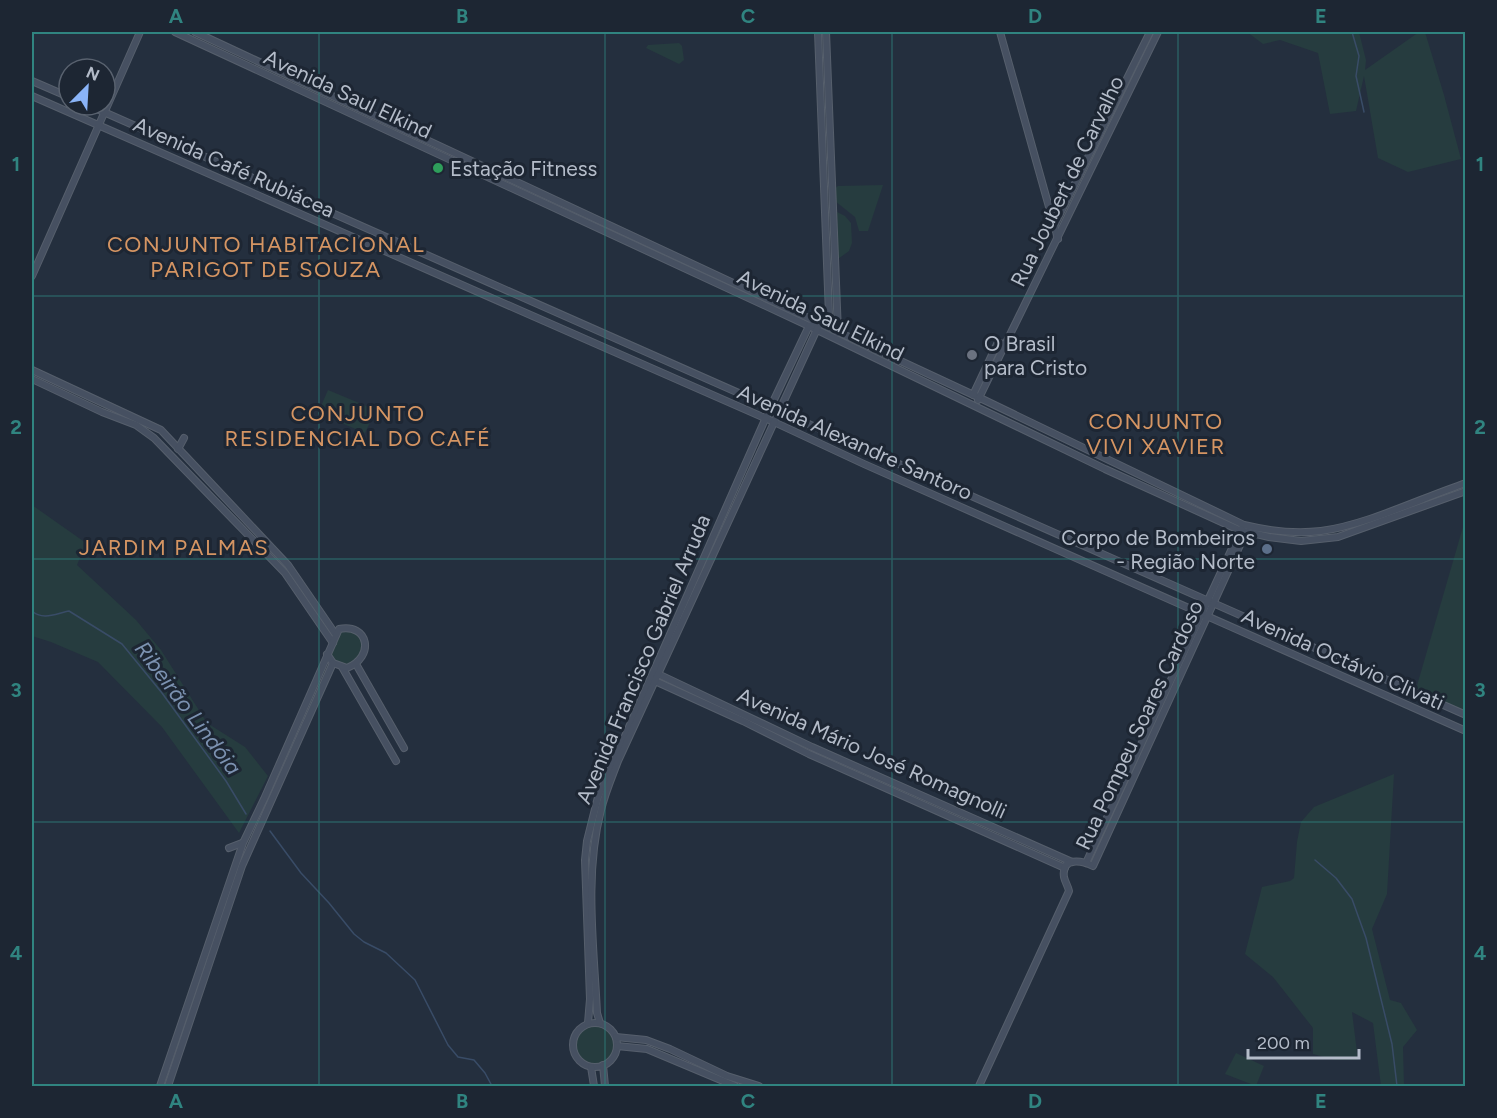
<svg xmlns="http://www.w3.org/2000/svg" width="1497" height="1118" viewBox="0 0 1497 1118" font-family="Figtree,sans-serif">
<style>
.green{fill:#263c3f}
.lines{fill:none;stroke-linecap:round;stroke-linejoin:round}
.stream{stroke:#394c67;stroke-width:1.5}
.secondary-casing{stroke:#565f6c;stroke-width:8}
.secondary{stroke:#465061;stroke-width:6}
.grid{fill:none;stroke:#308480;stroke-width:1.5;stroke-opacity:0.55}
.leisure-dot{fill:#2e9e5b;stroke:#1d2633;stroke-width:2}
.worship-dot{fill:#6b7280;stroke:#1d2633;stroke-width:2}
.service-dot{fill:#5c6f8a;stroke:#1d2633;stroke-width:2}
.labels{text-anchor:middle;dominant-baseline:central;stroke-width:6;stroke-linejoin:round;paint-order:stroke}
.street-label{font-size:21px;fill:#b4bcc9;stroke:#1d2633}
.poi-label{font-size:21px;fill:#b4bcc9;stroke:#1d2633;text-anchor:start}
.neighbourhood-label{font-size:22px;letter-spacing:1.5px;fill:#d59563;stroke:#1d2633}
.water-label{font-size:22px;font-style:italic;fill:#7c92b1;stroke:#1d2633}
.neatline{fill:none;stroke:#308480;stroke-width:2}
.grid-label{font-size:20px;text-anchor:middle;font-weight:bold;fill:#308480}
</style>
<rect width="100%" height="100%" fill="#242f3e"/>
<g class="green">
<path d="M 1247,32 L 1359,32 L 1366,60 L 1365,70 L 1419,32 L 1425,32 L 1444,95 L 1461,159 L 1408,172 L 1378,158 L 1364,76 L 1356,111 L 1330,114 L 1318,53 L 1280,40 L 1263,44 Z"/>
<path d="M 679,43 L 682,46 L 684,60 L 679,64 L 646,48 L 648,45 Z"/>
<path d="M 883,185 L 868,231 L 859,231 L 855,217 L 835,201 L 835,188 L 838,186 Z"/>
<path d="M 837,212 L 845,216 L 851,223 L 852,243 L 849,251 L 838,259 Z"/>
<path d="M 328,390 L 376,410 L 365,433 L 318,413 Z"/>
<path d="M 32,505 L 86,543 L 77,565 L 136,620 L 161,650 L 207,723 L 245,747 L 268,776 L 239,833 L 162,727 L 98,662 L 51,642 L 32,636 Z"/>
<path d="M 1465,520 L 1466,711 L 1465,711 L 1416,689 Z"/>
<path d="M 347,630 L 358,635 C 372,655 347,676 331,655 L 342,631 Z"/>
<path d="M 1394,774 L 1387,894 L 1372,929 L 1390,1000 L 1401,1003 L 1417,1030 L 1403,1047 L 1404,1086 L 1381,1086 L 1373,1023 L 1352,1012 L 1358,1060 L 1335,1060 L 1313,1054 L 1313,1028 L 1273,977 L 1245,954 L 1262,887 L 1290,881 L 1294,878 L 1297,842 L 1301,822 L 1314,807 Z"/>
<circle cx="595" cy="1045" r="19"/>
<path d="M 1236,1053 L 1264,1066 L 1256,1086 L 1225,1074 Z"/>
</g>
<g class="lines">
<g class="stream">
<path d="M 1352,32 L 1359,56 L 1356,76 L 1364,112"/>
<path d="M 32,611 C 43,621 57,613 69,611 L 122,644 L 162,693 L 226,781 L 246,814"/>
<path d="M 270,831 L 301,873 L 329,903 L 354,934 L 364,942 L 386,953 L 415,980 L 448,1045 L 458,1057 L 474,1060 L 485,1073 L 492,1086"/>
<path d="M 1315,860 L 1336,878 L 1352,899 L 1366,938 L 1392,1044 L 1397,1086"/>
</g>
<defs>
<g id="secondary">
<path d="M 175,32 L 809,326 L 1105,469 L 1239,530 L 1269,537 L 1301,541 L 1338,537 L 1466,491"/>
<path d="M 195,32 L 980,398 L 1244,525 C 1269,531 1295,534 1321,531 C 1367,525 1421,498 1466,483"/>
<path d="M 826,32 L 838,333"/>
<path d="M 1000,32 L 1058,239"/>
<path d="M 32,81 L 69,97"/>
<path d="M 32,96 L 774,422 L 864,464 L 1466,731"/>
<path d="M 88,105 L 1466,715"/>
<path d="M 1054,226 L 1150,32"/>
<path d="M 32,276 L 140,32"/>
<path d="M 32,370 L 161,430 L 288,565 L 336,635"/>
<path d="M 32,379 L 102,412 L 136,425 L 154,438 L 285,573 L 333,643"/>
<path d="M 973,395 L 998,342 L 1005,345"/>
<path d="M 978,400 L 1158,32"/>
<path d="M 178,449 L 184,438"/>
<path d="M 356,664 L 404,748"/>
<path d="M 342,667 L 396,761"/>
<path d="M 658,674 L 812,747 L 1072,862"/>
<path d="M 653,677 L 655,681 L 743,721 L 809,754 L 1065,868"/>
<path d="M 229,848 L 242,843"/>
<path d="M 1086,863 L 1241,529"/>
<circle cx="595" cy="1045" r="22"/>
<path d="M 588,1023 L 590,999 L 585,860 L 587,841 L 598,797 L 771,406 L 809,326 L 825,322 L 829,315 L 818,32"/>
<path d="M 600,1023 L 597,1013 C 594,947 584,875 601,810 C 605,793 612,777 618,761 L 818,327"/>
<path d="M 616,1037 L 646,1040 L 670,1049 L 727,1076 L 759,1086"/>
<path d="M 617,1046 L 647,1049 L 735,1086"/>
<path d="M 603,1065 L 605,1086"/>
<path d="M 591,1067 L 594,1086"/>
<path d="M 160,1086 L 243,843 L 264,799 L 339,629 C 369,623 375,657 347,668 L 333,663 L 327,654"/>
<path d="M 168,1086 L 242,866 L 333,663"/>
<path d="M 979,1086 L 1069,891 C 1068,886 1065,882 1064,877 C 1061,857 1081,860 1093,866 L 1246,532"/>
</g>
</defs>
<use href="#secondary" class="secondary-casing"/>
<use href="#secondary" class="secondary"/>
</g>
<path class="grid" d="M 319,32 L 319,1086M 605,32 L 605,1086M 892,32 L 892,1086M 1178,32 L 1178,1086M 32,296 L 1466,296M 32,559 L 1466,559M 32,822 L 1466,822"/>
<circle class="leisure-dot" cx="438" cy="168" r="6"/>
<circle class="worship-dot" cx="972" cy="355" r="6"/>
<circle class="service-dot" cx="1267" cy="549" r="6"/>
<g class="labels">
<g class="street-label">
<text transform="translate(348 94) rotate(25)">Avenida Saul Elkind</text>
<text transform="translate(234 167) rotate(24)">Avenida Café Rubiácea</text>
<text transform="translate(1067 181) rotate(-64)">Rua Joubert de Carvalho</text>
<text transform="translate(821 315) rotate(26)">Avenida Saul Elkind</text>
<text transform="translate(855 442) rotate(24)">Avenida Alexandre Santoro</text>
<text transform="translate(643 659) rotate(-67)">Avenida Francisco Gabriel Arruda</text>
<text transform="translate(1343 659) rotate(24)">Avenida Octávio Clivati</text>
<text transform="translate(1139 725) rotate(-65)">Rua Pompeu Soares Cardoso</text>
<text transform="translate(872 753) rotate(24)">Avenida Mário José Romagnolli</text>
</g>
<g class="poi-label">
<text x="450" y="168">Estação Fitness</text>
<text x="984" y="343">O Brasil<tspan x="984" dy="24">para Cristo</tspan></text>
<text x="1255" y="537" text-anchor="end">Corpo de Bombeiros<tspan x="1255" dy="24">- Região Norte</tspan></text>
</g>
<g class="neighbourhood-label">
<text x="266" y="244">CONJUNTO HABITACIONAL<tspan x="266" dy="25">PARIGOT DE SOUZA</tspan></text>
<text x="358" y="413">CONJUNTO<tspan x="358" dy="25">RESIDENCIAL DO CAFÉ</tspan></text>
<text x="1156" y="421">CONJUNTO<tspan x="1156" dy="25">VIVI XAVIER</tspan></text>
<text x="174" y="547">JARDIM PALMAS</text>
</g>
<g class="water-label">
<text transform="translate(188 708) rotate(53)">Ribeirão Lindóia</text>
</g>
</g>
<rect width="1497" height="1118" fill="none" stroke="#1d2633" stroke-width="66"/>
<g transform="translate(87 87) rotate(24)"><circle r="28" fill="#1d2633" stroke="#59626f" stroke-width="1.5"/>
<path d="M0-4.5L10 22L0 15L-10 22Z" fill="#8ab4f8"/>
<text y="-9" font-size="16" font-weight="bold" text-anchor="middle" fill="#b4bcc9">N</text>
</g>
<path d="M1248 1049v9h111v-9" fill="none" stroke="#b4bcc9" stroke-width="3"/>
<text x="1257" y="1049" font-size="18" fill="#b4bcc9" stroke="#1d2633" stroke-width="4.5" paint-order="stroke">200 m</text>
<rect x="33" y="33" width="1431" height="1052" class="neatline"/>
<g class="grid-label">
<text x="176" y="23">A</text>
<text x="462" y="23">B</text>
<text x="748" y="23">C</text>
<text x="1035" y="23">D</text>
<text x="1321" y="23">E</text>
<text x="16" y="171">1</text>
<text x="1480" y="171">1</text>
<text x="16" y="434">2</text>
<text x="1480" y="434">2</text>
<text x="16" y="697">3</text>
<text x="1480" y="697">3</text>
<text x="16" y="960">4</text>
<text x="1480" y="960">4</text>
<text x="176" y="1108">A</text>
<text x="462" y="1108">B</text>
<text x="748" y="1108">C</text>
<text x="1035" y="1108">D</text>
<text x="1321" y="1108">E</text>
</g>
</svg>
